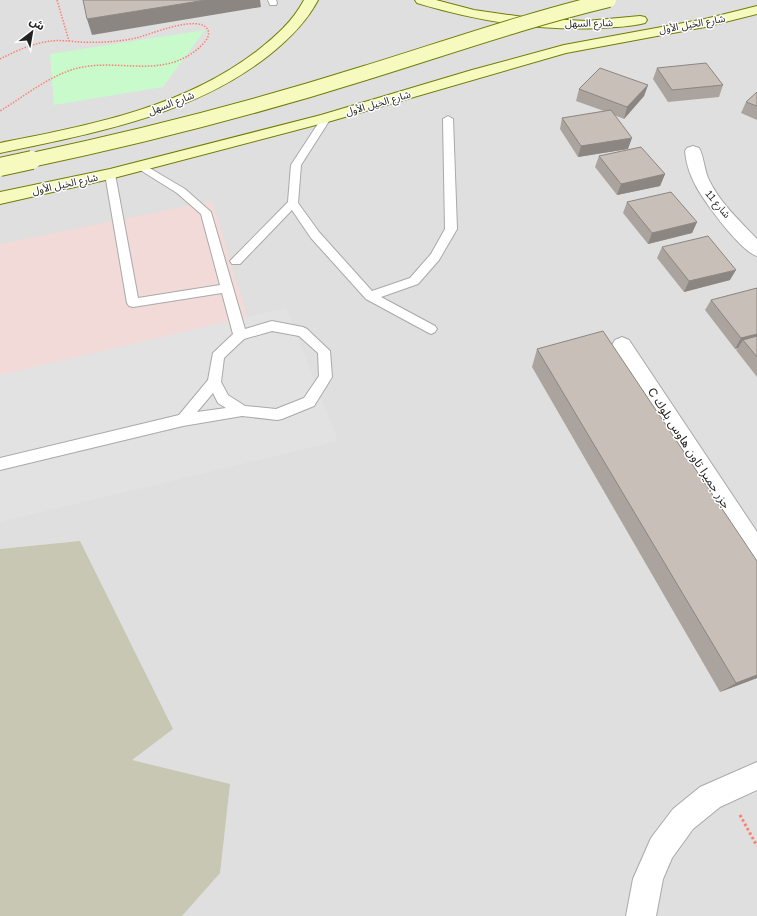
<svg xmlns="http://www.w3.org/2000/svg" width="757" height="916" viewBox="0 0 757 916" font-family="Arial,'Noto Sans Arabic',sans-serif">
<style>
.residential{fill:#e0dfdf}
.commercial{fill:#f2dad9}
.construction{fill:#c7c7b4}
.park{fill:#c8facc}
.parking{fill:#e2e2e2}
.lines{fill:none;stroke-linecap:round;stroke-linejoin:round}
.service-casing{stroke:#a9a9a9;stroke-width:2}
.minor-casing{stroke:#a9a9a9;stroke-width:2}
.secondary-casing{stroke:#707d05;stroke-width:2}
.path-far1{stroke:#fa8072;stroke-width:1.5;stroke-dasharray:1.5 1.5;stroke-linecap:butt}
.path{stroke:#fa8072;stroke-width:3;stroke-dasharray:2.5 2.5;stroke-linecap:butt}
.service{fill:#fff;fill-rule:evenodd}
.minor{fill:#fff;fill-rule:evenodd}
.secondary{fill:#f7fabf;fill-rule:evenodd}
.secondary-bridge-far1-casing{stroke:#707d05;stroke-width:16;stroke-linecap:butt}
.secondary-bridge-casing{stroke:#707d05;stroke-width:20;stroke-linecap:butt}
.secondary-bridge-far1{stroke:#f7fabf;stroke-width:14}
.secondary-bridge{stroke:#f7fabf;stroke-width:18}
.wall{fill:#aba49e}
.shaded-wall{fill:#8b8681}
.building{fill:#c7bfb8;stroke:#8b8681}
.labels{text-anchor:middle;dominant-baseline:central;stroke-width:3;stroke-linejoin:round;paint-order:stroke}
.far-street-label{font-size:10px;fill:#222;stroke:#fff}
.street-label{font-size:12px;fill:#222;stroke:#fff}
</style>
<rect width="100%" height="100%" fill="#f2efe9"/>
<rect class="residential" x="0" y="0" width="757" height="916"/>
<path class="commercial" d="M 212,201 L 250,325 L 0,384 L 0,244 Z"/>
<path class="construction" d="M 80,541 L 173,729 L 132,760 L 230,784 L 220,873 L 182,916 L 0,916 L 0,549 Z"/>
<path class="park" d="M 205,30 L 163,87 L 54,105 L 50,54 Z"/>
<path class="parking" d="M 286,308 L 338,441 L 0,522 L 0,375 Z"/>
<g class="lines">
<defs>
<g id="service">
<path d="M 268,0 L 276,0 L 277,3 L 276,5 L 270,5 Z"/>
<path d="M 326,115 L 331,118 L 301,165 L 298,203 L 319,232 L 372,291 L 410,278 L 431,254 L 445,229 L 443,119 L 448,116 L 453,119 L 457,229 L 439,260 L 418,284 L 381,297 L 435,326 L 437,329 L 435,332 L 431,334 L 427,332 L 366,299 L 311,238 L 292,210 L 240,264 L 232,264 L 230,261 L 288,202 L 291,165 L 323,116 Z"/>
<path d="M 141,163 L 185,189 L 211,212 L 245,329 L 272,321 L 303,327 L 307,329 L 330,351 L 332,377 L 314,406 L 282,419 L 277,420 L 242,416 L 183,426 L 0,470 L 0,458 L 179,415 L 208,380 L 213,353 L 233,334 L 222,293 L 133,307 L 129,306 L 127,303 L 105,174 L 110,171 L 115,174 L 138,298 L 220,285 L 201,214 L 177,193 L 137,168 L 136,166 ZM 272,331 L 299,336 L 318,353 L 319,376 L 304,398 L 276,409 L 245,406 L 228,395 L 221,382 L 224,358 L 244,339 ZM 213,393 L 218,403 L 226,408 L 197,412 Z"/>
</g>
<g id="minor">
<path d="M 693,146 L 699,148 C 704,156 704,170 709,180 C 720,203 740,221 757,239 L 757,256 C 740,251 699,196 692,178 C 688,169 686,161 685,151 L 687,148 Z"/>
<path d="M 622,337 L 629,340 L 757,532 L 757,563 L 749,560 L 615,350 L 612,345 L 615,340 Z"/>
<path d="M 757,762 L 757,790 L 720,807 L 693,829 L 672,858 L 663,879 L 656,916 L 626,916 L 633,879 L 651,838 L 673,809 L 700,787 Z"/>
</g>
<g id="secondary">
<path d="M 304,0 L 318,0 C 306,23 288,40 268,56 C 191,116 93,133 0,153 L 0,143 C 90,125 183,108 257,51 C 276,36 293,21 304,0 Z"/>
<path d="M 415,0 L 436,0 L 474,10 L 530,18 L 586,21 L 640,16 L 645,17 L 647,20 L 645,23 C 630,27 614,27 599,28 C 537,31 477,21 417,3 Z"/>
<path d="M 757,6 L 757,14 L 705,27 L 566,53 L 331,121 L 110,179 L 0,204 L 0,192 L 110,169 L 321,115 L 472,70 L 564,45 L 705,19 Z"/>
</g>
</defs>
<use href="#service" class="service-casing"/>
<use href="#minor" class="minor-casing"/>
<use href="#secondary" class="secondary-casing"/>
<g class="path-far1">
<path d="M 57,0 L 69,41"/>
<path d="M 0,59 C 16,51 33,43 51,41 C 60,40 70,41 79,42 C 98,43 117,42 136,38 C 149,35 200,13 208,30 C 210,36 206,41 202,45 C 163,83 116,55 71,70 C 45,79 23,97 0,111"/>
</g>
<path class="path" d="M 740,815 L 757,846"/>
<use href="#service" class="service"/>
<use href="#minor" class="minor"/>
<use href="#secondary" class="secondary"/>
<defs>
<path id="secondary-bridge-far1" d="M 27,161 C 141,137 254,108 365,73 C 446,48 526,20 609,0"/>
<path id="secondary-bridge" d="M 0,167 L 32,160"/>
</defs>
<use href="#secondary-bridge-far1" class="secondary-bridge-far1-casing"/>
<use href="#secondary-bridge" class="secondary-bridge-casing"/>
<use href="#secondary-bridge-far1" class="secondary-bridge-far1"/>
<use href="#secondary-bridge" class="secondary-bridge"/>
</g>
<g class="wall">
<path d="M 657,68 L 723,85 L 719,97 L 668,102 L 653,79 Z"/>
<path d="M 648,85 L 644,96 L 624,119 L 614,115 L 628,149 L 578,157 L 560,129 L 562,118 L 604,111 L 576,101 L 579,89 Z"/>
<path d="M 757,92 L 757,120 L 741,113 L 746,102 Z"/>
<path d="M 599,156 L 665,174 L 660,186 L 617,195 L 595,167 Z"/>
<path d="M 627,202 L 697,222 L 692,233 L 648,244 L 623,213 Z"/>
<path d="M 662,247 L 730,280 L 684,292 L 657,258 Z"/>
<path d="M 757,288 L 757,377 L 736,350 L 738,348 L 735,349 L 705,310 L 711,300 Z"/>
<path d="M 537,349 L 757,561 L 757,678 L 720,692 L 532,367 Z"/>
</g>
<g class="shaded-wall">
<path d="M 206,0 L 260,0 L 261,7 L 92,35 L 87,19 Z"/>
<path d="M 648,85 L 644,96 L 624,119 L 627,107 Z"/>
<path d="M 632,138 L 628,149 L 578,157 L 581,146 Z"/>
<path d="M 665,174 L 660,186 L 617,195 L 621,184 Z"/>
<path d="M 697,222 L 692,233 L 648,244 L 652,233 Z"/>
<path d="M 736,270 L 730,280 L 684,292 L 689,281 Z"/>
<path d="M 757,334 L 757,343 L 743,340 L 738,348 L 735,349 L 741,338 Z"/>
<path d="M 757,675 L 757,678 L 720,692 L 736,683 Z"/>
</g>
<g class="building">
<path d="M 83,0 L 206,0 L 87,19 Z"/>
<path d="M 706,63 L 723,85 L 672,90 L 657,68 Z"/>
<path d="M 600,68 L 648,85 L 627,107 L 579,89 Z"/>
<path d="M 757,92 L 757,106 L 746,102 Z"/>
<path d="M 611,110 L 632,138 L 581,146 L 562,118 Z"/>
<path d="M 641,147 L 665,174 L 621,184 L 599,156 Z"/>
<path d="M 671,192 L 697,222 L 652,233 L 627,202 Z"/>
<path d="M 708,236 L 736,270 L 689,281 L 662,247 Z"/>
<path d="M 757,288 L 757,334 L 741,338 L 711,300 Z"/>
<path d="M 603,331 L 757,561 L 757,675 L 736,683 L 537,349 Z"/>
<path d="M 757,336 L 757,357 L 743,340 Z"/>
</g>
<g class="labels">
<g class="far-street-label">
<text transform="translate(589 23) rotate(-1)">شارع السهل</text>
<text transform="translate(692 24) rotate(-10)">شارع الخيل الأول</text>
<text transform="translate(171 103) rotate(-21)">شارع السهل</text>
<text transform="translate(378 103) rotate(-16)">شارع الخيل الأول</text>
<text transform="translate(65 184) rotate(-12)">شارع الخيل الأول</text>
<text transform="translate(718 204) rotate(50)">شارع 11</text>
</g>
<g class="street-label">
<text transform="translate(689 448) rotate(57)">C جزر جميرا تاون هاوس بلوك</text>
</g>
</g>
<g transform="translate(32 32) rotate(31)" stroke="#ffffff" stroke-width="3" paint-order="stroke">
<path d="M0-3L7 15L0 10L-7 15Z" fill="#222222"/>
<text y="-6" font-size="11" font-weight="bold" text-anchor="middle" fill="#222222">ش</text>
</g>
</svg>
